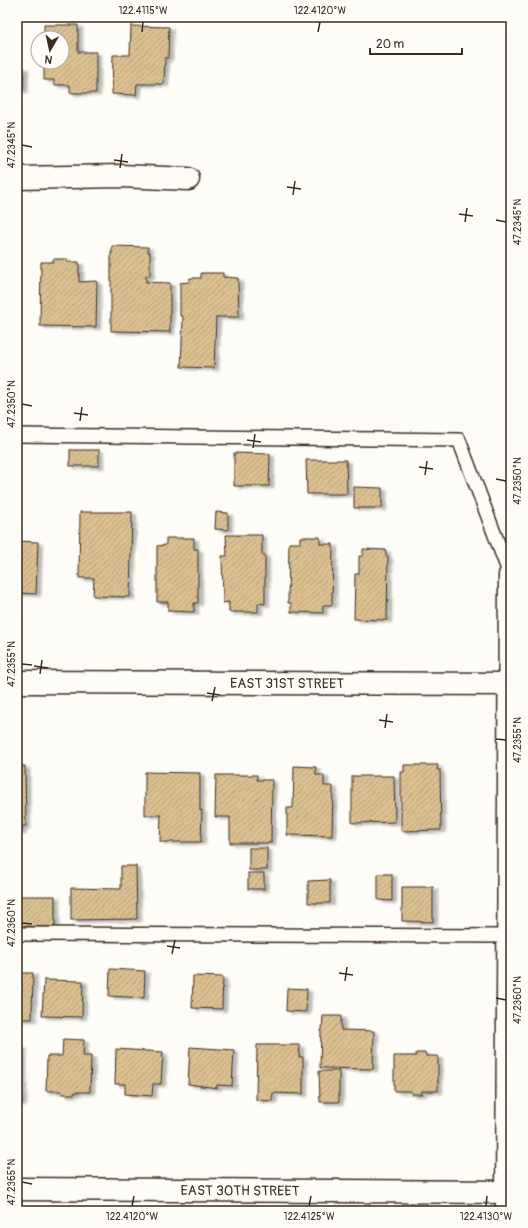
<svg xmlns="http://www.w3.org/2000/svg" width="528" height="1228" viewBox="0 0 528 1228" font-family="Pangolin,sans-serif">
<style>
.building{fill:url(#building-hatch);stroke:#3b2a1e;filter:url(#shadow)}
.lines{fill:none;stroke-linecap:round;stroke-linejoin:round}
.service-casing{stroke:#3b2a1e;stroke-width:16}
.minor-casing{stroke:#3b2a1e;stroke-width:25}
.service{stroke:#fdfcf7;stroke-width:13}
.minor{stroke:#fdfcf7;stroke-width:22}
.ticks{fill:none;stroke:#3b2a1e;stroke-width:1.5}
.labels{text-anchor:middle;dominant-baseline:central;stroke-width:4;stroke-linejoin:round;paint-order:stroke}
.street-label{font-size:14px;fill:#3b2a1e;stroke:#fdfcf7}
.neatline{fill:none;stroke:#3b2a1e;stroke-width:1.5}
.ticks-label{font-size:10px;text-anchor:middle;fill:#3b2a1e}
</style>
<defs>
<pattern id="building-hatch" width="6" height="6" patternUnits="userSpaceOnUse"><rect width="6" height="6" fill="#dabf90"/><path d="M-1 1l2-2M0 6l6-6M5 7l2-2" fill="none" stroke="#bca47c"/></pattern>
<filter id="shadow"><feDropShadow dx="4.5" dy="2.5" stdDeviation="1" flood-color="#0004"/></filter>
</defs>
<rect width="100%" height="100%" fill="#fdfcf7"/>
<filter id="ink" filterUnits="userSpaceOnUse"><feTurbulence type="fractalNoise" baseFrequency=".025" numOctaves="2"/><feDisplacementMap in="SourceGraphic" scale="8" xChannelSelector="R" yChannelSelector="G"/><feConvolveMatrix kernelMatrix="1 2 1 2 8 2 1 2 1" color-interpolation-filters="sRGB"/></filter>
<g filter="url(#ink)">
<g class="building">
<path d="M 44,25 L 78,25 L 78,52 L 96,52 L 96,93 L 70,93 L 70,85 L 54,85 L 54,80 L 44,80 L 44,62 L 62,62 L 62,38 L 44,38 Z"/>
<path d="M 131,26 L 169,27 L 168,58 L 165,58 L 164,84 L 137,84 L 136,95 L 112,94 L 113,55 L 130,55 Z"/>
<path d="M 17,67 L 24,67 L 23,90 L 17,90 Z"/>
<path d="M 112,246 L 148,247 L 148,252 L 150,252 L 150,276 L 146,276 L 146,282 L 170,283 L 170,332 L 111,331 L 111,252 L 112,253 Z"/>
<path d="M 53,259 L 67,259 L 67,262 L 79,262 L 79,282 L 97,281 L 96,327 L 40,326 L 41,262 L 53,262 Z"/>
<path d="M 201,273 L 223,273 L 223,277 L 238,278 L 239,317 L 216,317 L 214,368 L 181,367 L 183,316 L 180,316 L 180,283 L 189,282 L 190,278 L 201,278 Z"/>
<rect x="70" y="450" width="29" height="16"/>
<path d="M 234,453 L 270,454 L 269,486 L 234,486 Z"/>
<path d="M 306,460 L 346,460 L 347,494 L 307,494 Z"/>
<path d="M 354,487 L 382,488 L 382,508 L 354,508 Z"/>
<path d="M 80,512 L 132,512 L 130,597 L 93,596 L 94,578 L 79,578 Z"/>
<path d="M 216,512 L 228,513 L 228,530 L 215,529 Z"/>
<path d="M 226,535 L 262,535 L 262,555 L 265,555 L 265,604 L 258,603 L 258,612 L 229,612 L 229,602 L 223,603 L 222,556 L 227,556 Z"/>
<path d="M 300,537 L 320,537 L 320,544 L 333,544 L 332,605 L 323,605 L 323,613 L 291,612 L 291,603 L 288,603 L 289,543 L 300,543 Z"/>
<path d="M 166,538 L 194,538 L 194,549 L 198,549 L 198,603 L 194,603 L 194,612 L 168,611 L 168,602 L 157,602 L 157,546 L 166,545 Z"/>
<path d="M 17,541 L 38,542 L 36,594 L 17,593 Z"/>
<path d="M 363,549 L 386,550 L 386,556 L 388,556 L 387,620 L 354,619 L 355,574 L 359,574 L 359,556 L 363,556 Z"/>
<path d="M 404,765 L 438,765 L 437,770 L 440,770 L 441,830 L 401,831 L 401,772 L 404,772 Z"/>
<path d="M 17,766 L 25,766 L 26,826 L 22,826 L 22,832 L 17,832 Z"/>
<path d="M 294,766 L 316,767 L 316,775 L 324,775 L 324,786 L 333,786 L 332,836 L 287,835 L 287,808 L 293,808 Z"/>
<path d="M 145,772 L 200,773 L 200,811 L 202,810 L 201,842 L 160,842 L 161,815 L 145,815 Z"/>
<path d="M 216,775 L 257,775 L 257,780 L 272,780 L 271,843 L 230,843 L 230,817 L 215,817 Z"/>
<path d="M 352,776 L 394,776 L 395,822 L 352,823 Z"/>
<rect x="249" y="848" width="18" height="22"/>
<path d="M 121,866 L 136,866 L 137,919 L 71,920 L 71,888 L 121,889 Z"/>
<rect x="248" y="873" width="16" height="16"/>
<path d="M 378,874 L 392,874 L 392,901 L 378,900 Z"/>
<path d="M 330,880 L 330,903 L 308,903 L 308,881 Z"/>
<path d="M 402,887 L 433,887 L 433,922 L 402,921 Z"/>
<path d="M 17,896 L 55,896 L 55,927 L 17,926 Z"/>
<path d="M 110,969 L 145,971 L 144,998 L 109,996 Z"/>
<path d="M 17,973 L 33,973 L 32,1019 L 17,1019 Z"/>
<path d="M 193,976 L 223,977 L 222,1009 L 192,1008 Z"/>
<path d="M 44,980 L 83,981 L 82,1017 L 42,1016 Z"/>
<path d="M 287,988 L 307,989 L 306,1012 L 286,1011 Z"/>
<path d="M 323,1016 L 341,1016 L 341,1030 L 374,1031 L 373,1069 L 320,1068 L 321,1030 L 322,1030 Z"/>
<path d="M 63,1039 L 84,1040 L 83,1056 L 91,1056 L 90,1092 L 75,1092 L 75,1094 L 62,1094 L 62,1091 L 46,1091 L 47,1056 L 62,1056 Z"/>
<path d="M 257,1045 L 300,1045 L 299,1057 L 303,1057 L 303,1094 L 273,1093 L 272,1101 L 256,1100 Z"/>
<path d="M 22,1046 L 22,1103 L 17,1103 L 17,1047 Z"/>
<path d="M 190,1047 L 234,1050 L 232,1086 L 217,1085 L 217,1088 L 188,1084 Z"/>
<path d="M 116,1049 L 163,1052 L 161,1084 L 153,1084 L 152,1096 L 125,1094 L 125,1084 L 115,1084 Z"/>
<path d="M 416,1053 L 426,1053 L 426,1056 L 438,1056 L 438,1091 L 422,1091 L 422,1094 L 411,1094 L 411,1091 L 394,1091 L 394,1056 L 416,1056 Z"/>
<path d="M 319,1071 L 339,1071 L 339,1102 L 320,1102 Z"/>
</g>
<g class="lines">
<defs>
<g id="service">
<path d="M 17,435 L 459,440 L 510,575"/>
<path d="M 17,934 L 509,936"/>
</g>
<g id="minor">
<path d="M 17,178 L 121,176 L 188,179"/>
<path id="s1" d="M 17,682 L 510,684"/>
<path id="s2" d="M 17,1189 L 511,1192"/>
<path d="M 507,1211 L 510,575"/>
</g>
</defs>
<use href="#service" class="service-casing"/>
<use href="#minor" class="minor-casing"/>
<use href="#service" class="service"/>
<use href="#minor" class="minor"/>
</g>
</g>
<path class="ticks" d="M 142,32 L 143,22M 318,32 L 320,22M 22,145 L 32,147M 114,160 L 128,162M 120,168 L 122,154M 287,187 L 301,189M 293,195 L 295,181M 459,214 L 473,216M 496,220 L 506,222M 465,222 L 467,208M 22,404 L 32,406M 74,413 L 88,415M 80,421 L 82,407M 247,440 L 261,442M 253,448 L 255,434M 419,467 L 433,469M 425,475 L 427,461M 496,479 L 506,481M 22,664 L 32,665M 34,666 L 48,668M 40,674 L 42,660M 207,693 L 220,695M 212,701 L 215,687M 379,720 L 393,722M 385,728 L 387,714M 496,739 L 506,740M 22,923 L 32,924M 167,946 L 180,948M 172,954 L 175,940M 339,973 L 353,975M 345,981 L 347,967M 496,998 L 506,1000M 22,1182 L 32,1184M 132,1206 L 134,1196M 309,1206 L 311,1196M 486,1206 L 487,1196"/>
<g class="labels">
<g class="street-label">
<text stroke="none"><textPath href="#s1" startOffset="270">EAST 31ST STREET</textPath></text>
<text stroke="none"><textPath href="#s2" startOffset="223">EAST 30TH STREET</textPath></text>
</g>
</g>
<rect width="528" height="1228" fill="none" stroke="#fdfcf7" stroke-width="44"/>
<g transform="translate(50 50) rotate(189)"><circle r="19" fill="#fdfcf7" stroke="#afa8a0"/>
<path d="M0-3L7 15L0 10L-7 15Z" fill="#3b2a1e"/>
<text y="-6" font-size="11" font-weight="bold" text-anchor="middle" fill="#3b2a1e">N</text>
</g>
<path d="M370 48v6h92v-6" fill="none" stroke="#3b2a1e" stroke-width="2"/>
<text x="376" y="48" font-size="12" fill="#3b2a1e" stroke="#fdfcf7" stroke-width="3" paint-order="stroke">20 m</text>
<rect x="22" y="22" width="484" height="1184" class="neatline"/>
<g class="ticks-label">
<text x="143" y="14">122.4115°W</text>
<text x="320" y="14">122.4120°W</text>
<text transform="translate(11 145) rotate(-90)" y="4">47.2345°N</text>
<text transform="translate(517 222) rotate(-90)" y="4">47.2345°N</text>
<text transform="translate(11 404) rotate(-90)" y="4">47.2350°N</text>
<text transform="translate(517 481) rotate(-90)" y="4">47.2350°N</text>
<text transform="translate(11 664) rotate(-90)" y="4">47.2355°N</text>
<text transform="translate(517 740) rotate(-90)" y="4">47.2355°N</text>
<text transform="translate(11 923) rotate(-90)" y="4">47.2360°N</text>
<text transform="translate(517 1000) rotate(-90)" y="4">47.2360°N</text>
<text transform="translate(11 1182) rotate(-90)" y="4">47.2365°N</text>
<text x="132" y="1220">122.4120°W</text>
<text x="309" y="1220">122.4125°W</text>
<text x="486" y="1220">122.4130°W</text>
</g>
</svg>
